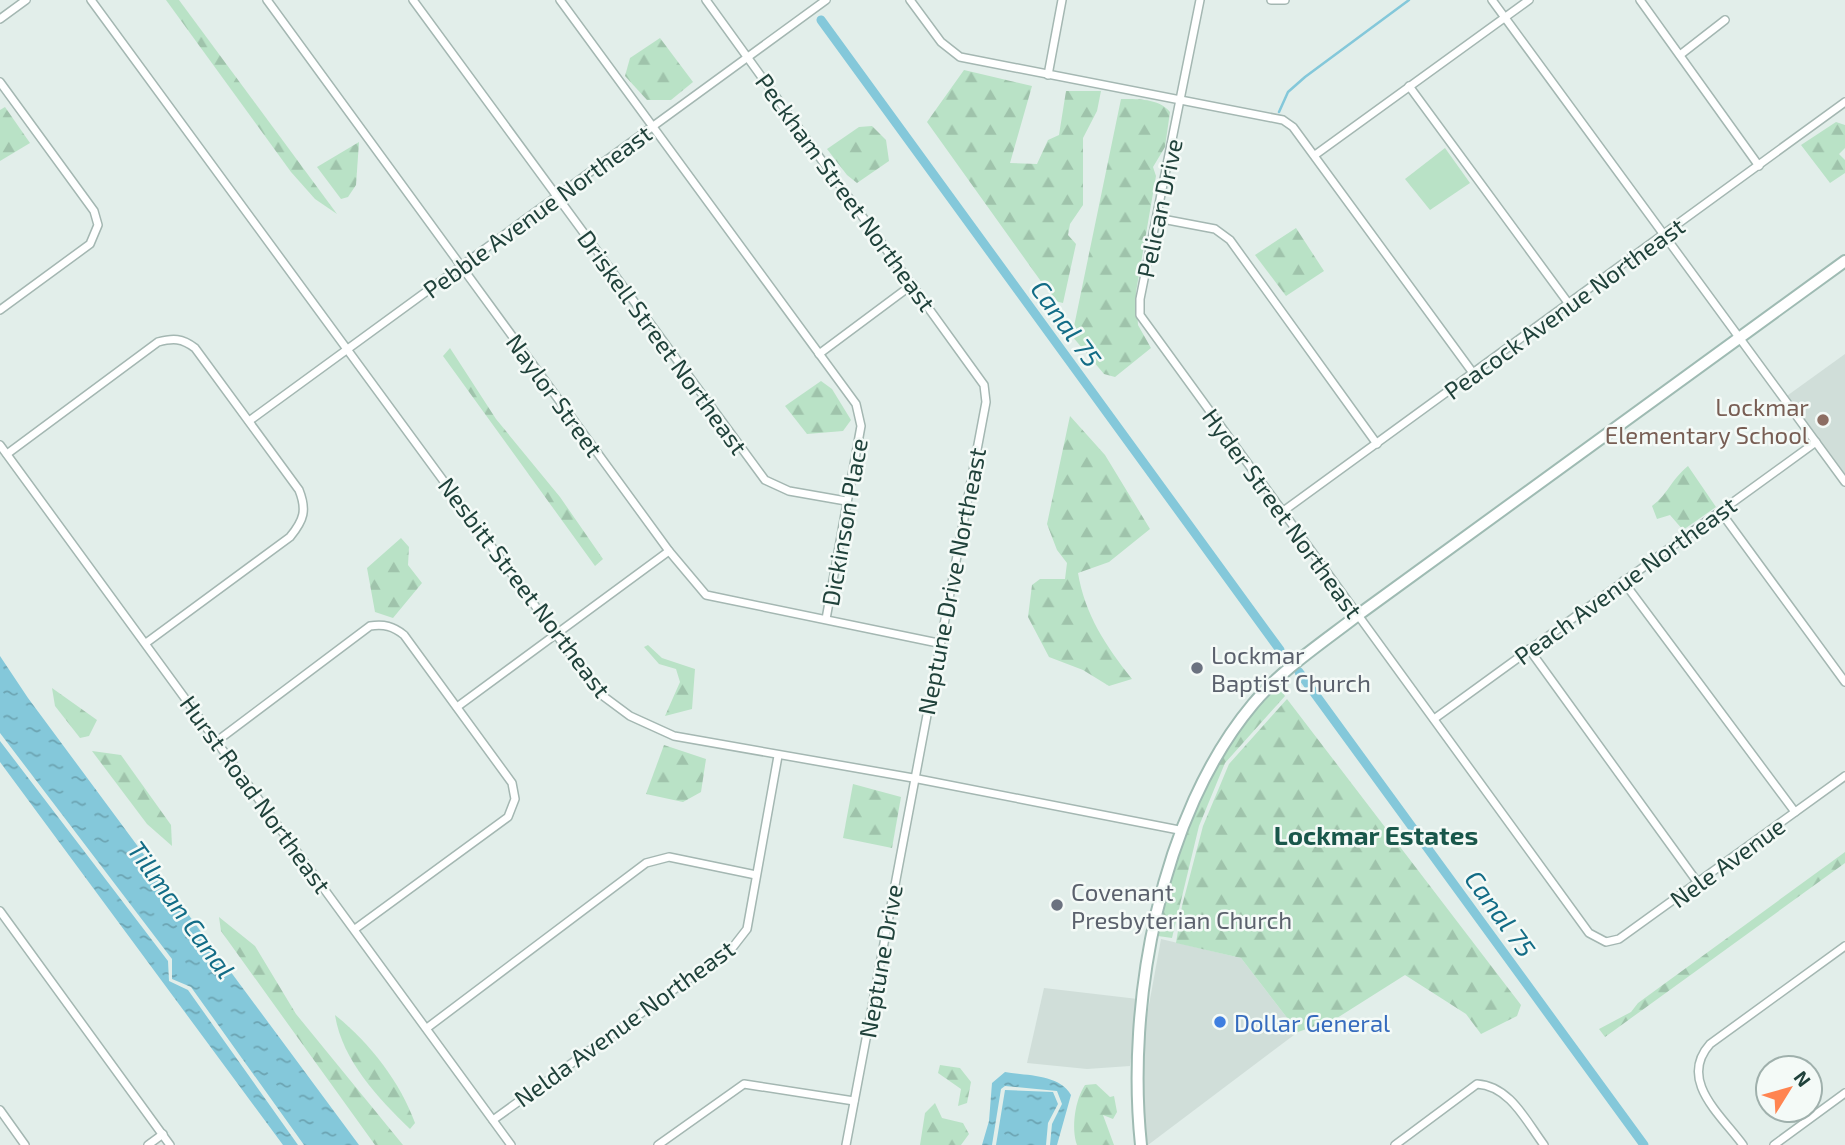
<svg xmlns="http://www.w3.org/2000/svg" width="1845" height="1145" viewBox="0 0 1845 1145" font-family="'Exo 2',sans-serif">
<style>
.built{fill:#d0ded9}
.green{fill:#b9e2c6}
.forest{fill:url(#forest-firs)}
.water{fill:url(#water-ripples)}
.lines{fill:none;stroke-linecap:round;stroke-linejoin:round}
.stream{stroke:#84c8da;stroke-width:2.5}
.canal{stroke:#84c8da;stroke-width:9}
.street-casing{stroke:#a4b7b2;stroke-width:10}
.secondary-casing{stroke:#9fbbb3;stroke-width:14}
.street{stroke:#fff;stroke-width:7}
.secondary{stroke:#fff;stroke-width:10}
.education-dot{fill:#8d6e63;stroke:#f4faf7;stroke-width:2.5}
.worship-dot{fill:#6b7280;stroke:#f4faf7;stroke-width:2.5}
.shop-dot{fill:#3f7fe0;stroke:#f4faf7;stroke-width:2.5}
.labels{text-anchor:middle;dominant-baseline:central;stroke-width:5;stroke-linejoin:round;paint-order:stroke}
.street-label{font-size:24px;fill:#20423b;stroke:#f4faf7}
.education-label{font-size:24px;fill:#785e54;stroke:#f4faf7;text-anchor:end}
.worship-label{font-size:24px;fill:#5b616d;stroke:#f4faf7;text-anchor:start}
.shop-label{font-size:24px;fill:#366cbe;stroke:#f4faf7;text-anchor:start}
.water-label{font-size:26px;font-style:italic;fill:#126c86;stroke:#f4faf7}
.neighbourhood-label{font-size:26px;font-weight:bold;fill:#19574b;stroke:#f4faf7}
</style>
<defs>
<pattern id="forest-firs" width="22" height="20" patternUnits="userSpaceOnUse" patternTransform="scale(1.75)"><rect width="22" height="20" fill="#b9e2c6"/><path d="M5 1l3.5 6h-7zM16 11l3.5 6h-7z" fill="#9fc3ab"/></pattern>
<pattern id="water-ripples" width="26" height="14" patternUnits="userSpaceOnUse" patternTransform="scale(1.75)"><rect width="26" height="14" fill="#84c8da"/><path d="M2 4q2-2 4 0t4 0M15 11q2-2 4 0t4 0" fill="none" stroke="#6ca4b2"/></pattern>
</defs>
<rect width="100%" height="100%" fill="#e2eeea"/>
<g class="built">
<path d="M 1845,354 L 1845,482 L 1784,398 Z"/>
<path d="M 1161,939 L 1241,958 L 1298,1032 L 1148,1145 L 1142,1110 L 1144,1032 Z"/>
<path d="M 1044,988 L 1138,999 L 1130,1066 L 1087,1069 L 1027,1063 Z"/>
</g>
<path class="green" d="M 1445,148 L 1470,183 L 1430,210 L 1405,179 Z"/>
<g class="forest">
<path d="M 166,0 L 179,0 L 337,214 L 315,199 L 291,172 Z"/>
<path d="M 660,38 L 693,82 L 671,100 L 647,100 L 625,76 L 630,58 Z"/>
<path d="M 964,70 L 1032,86 L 1010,163 L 1037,164 L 1048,140 L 1059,135 L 1066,91 L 1101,91 L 1097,111 L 1083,138 L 1083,205 L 1070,224 L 1068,235 L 1076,244 L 1063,303 L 1055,301 L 927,122 Z"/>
<path d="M 1121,99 C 1136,99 1159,98 1170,112 L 1165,147 L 1153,167 L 1156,176 L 1136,292 L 1138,325 L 1151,348 L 1115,377 L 1104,374 L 1072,336 Z"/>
<path d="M 5,107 L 30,143 L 0,161 L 0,110 Z"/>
<path d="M 1836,122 L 1845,125 L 1845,148 L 1839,154 L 1845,160 L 1845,173 L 1830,183 L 1801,145 Z"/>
<path d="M 872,126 L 886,140 L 889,161 L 857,183 L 847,175 L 827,149 L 859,127 Z"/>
<path d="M 359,142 L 356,185 L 348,197 L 341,199 L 317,167 Z"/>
<path d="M 1296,228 L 1324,271 L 1286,296 L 1255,255 Z"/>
<path d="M 450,348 L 496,419 L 560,497 L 603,559 L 595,566 L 443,356 Z"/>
<path d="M 821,381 L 832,389 L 851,420 L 843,431 L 807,434 L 785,406 Z"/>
<path d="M 1070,416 L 1105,455 L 1150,529 L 1109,562 L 1078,573 C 1085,615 1106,646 1132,679 L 1109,686 L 1083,670 L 1049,657 L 1028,617 L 1032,585 L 1040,579 L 1065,579 L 1067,563 L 1057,550 L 1047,524 Z"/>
<path d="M 1688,466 L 1716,507 L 1683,530 L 1670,515 L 1657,519 L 1652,506 C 1669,493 1670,481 1688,466 Z"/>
<path d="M 401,538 L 409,547 L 408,565 L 422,583 L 393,618 L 375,612 L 367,568 Z"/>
<path d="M 648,645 L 662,658 L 695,669 L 692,709 L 665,716 L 680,682 L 676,669 L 659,664 L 644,647 Z"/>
<path d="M 1277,686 L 1285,696 L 1225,763 L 1199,826 L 1172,938 L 1158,936 C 1166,901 1172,864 1184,831 C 1202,778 1237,725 1277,686 Z"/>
<path d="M 52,688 L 97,720 L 89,736 L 80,738 L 55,706 Z"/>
<path d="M 1287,699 L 1521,1005 L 1517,1016 L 1481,1034 L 1466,1014 L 1405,975 L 1337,1018 L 1298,1032 L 1241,958 L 1176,943 L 1182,906 L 1203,826 L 1229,764 Z"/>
<path d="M 664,745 L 706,759 L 701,792 L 683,802 L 646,794 Z"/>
<path d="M 92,751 L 121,755 L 171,825 L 172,846 L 147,824 Z"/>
<path d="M 853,784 L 901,797 L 892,848 L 843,838 Z"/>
<path d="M 1845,852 L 1845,863 L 1605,1037 L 1599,1029 L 1631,1012 L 1638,1003 Z"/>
<path d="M 219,917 L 255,946 L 296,1014 L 403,1145 L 375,1145 L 221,931 Z"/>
<path d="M 335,1015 C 370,1043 400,1082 415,1123 L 410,1129 C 378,1098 342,1060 335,1015 Z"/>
<path d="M 940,1065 L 960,1068 L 971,1082 L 967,1103 L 958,1106 L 961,1089 L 938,1073 Z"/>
<path d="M 1096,1084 L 1110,1097 L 1114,1096 L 1117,1112 L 1113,1119 L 1103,1115 L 1114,1145 L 1077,1145 C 1071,1128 1075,1100 1085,1085 Z"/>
<path d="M 935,1103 L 942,1118 L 963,1123 L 969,1134 L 961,1145 L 920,1145 L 925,1113 Z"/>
</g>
<g class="water">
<path d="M 0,656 L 28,698 L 359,1145 L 304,1145 L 191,987 L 172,979 L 172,959 L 0,733 Z"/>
<path d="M 0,741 L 168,961 L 169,981 L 188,990 L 298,1145 L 283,1145 L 0,762 Z"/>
<path d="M 1005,1072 C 1027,1076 1059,1074 1071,1095 L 1057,1145 L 1050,1145 L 1052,1124 L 1062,1104 L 1057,1091 L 1005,1086 L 1001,1089 L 992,1145 L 982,1145 L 989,1121 L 992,1083 Z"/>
<path d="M 1005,1090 L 1053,1092 L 1058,1104 L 1048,1123 L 1046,1145 L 996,1145 Z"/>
</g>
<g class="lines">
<path class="stream" d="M 1279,112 L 1288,92 L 1305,77 L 1409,0"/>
<g class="canal">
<path d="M 821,20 L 1280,650"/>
<path d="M 1299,672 L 1644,1145"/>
</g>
<defs>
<g id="street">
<path d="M 91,0 L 599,693 L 630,716 L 674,736 L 913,778 L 1179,830"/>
<path d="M 267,0 L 669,551 L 706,595 L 938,643"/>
<path d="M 413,0 L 765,480 L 789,491 L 846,501"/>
<path d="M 560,0 L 856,404 L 861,426 L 826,619"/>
<path d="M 706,0 L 984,385 L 986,402 L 846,1145"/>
<path d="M 910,0 L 941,42 L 960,57 L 1283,120 L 1293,127 L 1473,373"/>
<path d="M 1200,0 L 1140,299 L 1140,315 L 1589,933 L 1606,942 L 1619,939 L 1845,776"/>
<path d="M 1271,0 L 1285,0"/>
<path d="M 1492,0 L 1845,482"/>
<path d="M 1640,0 L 1759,166"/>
<path d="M 0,19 L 26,0"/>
<path d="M 1680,55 L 1725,20"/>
<path d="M 1048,75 L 1062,0"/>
<path d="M 0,82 L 94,211 L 98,225 L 90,244 L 0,310"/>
<path d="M 1409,86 L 1569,304"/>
<path d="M 1315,155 L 1529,0"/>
<path d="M 1157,218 L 1215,229 L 1230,240 L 1377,444"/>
<path d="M 819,354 L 913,284"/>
<path d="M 249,421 L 826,0"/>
<path d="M 0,445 L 511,1145"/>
<path d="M 7,454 L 158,342 C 173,338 182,338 195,348 L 299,490 C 307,510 304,520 290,537 L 146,643"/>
<path d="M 1720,511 L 1845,682"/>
<path d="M 1282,512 L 1845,102"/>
<path d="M 1623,581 L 1795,812"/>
<path d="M 1529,649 L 1698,883"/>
<path d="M 457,707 L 669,551"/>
<path d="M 1434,719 L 1816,442"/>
<path d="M 217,741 L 370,626 C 384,624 393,626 404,635 L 512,783 L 515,799 L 508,817 L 355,929"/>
<path d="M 0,911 L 170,1145"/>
<path d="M 427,1028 L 646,863 L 669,857 L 756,875"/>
<path d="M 0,1110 L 25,1145"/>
<path d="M 493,1120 L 733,947 L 747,929 L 778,756"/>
<path d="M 148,1145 L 163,1134"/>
<path d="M 658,1145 L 744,1084 L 854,1101"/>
<path d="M 1395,1145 L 1477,1084 C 1510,1086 1526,1121 1544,1145"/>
<path d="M 1743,1145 C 1720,1114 1678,1080 1710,1044 L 1845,946"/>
<path d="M 1774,1145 L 1845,1093"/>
</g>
<path id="secondary" d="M 1141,1145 C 1126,1004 1160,815 1253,704 C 1282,669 1322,643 1358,615 L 1845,261"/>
</defs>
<use href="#street" class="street-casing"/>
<use href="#secondary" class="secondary-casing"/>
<use href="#street" class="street"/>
<use href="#secondary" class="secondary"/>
</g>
<circle class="education-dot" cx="1823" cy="420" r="7"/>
<g class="worship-dot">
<circle cx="1197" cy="668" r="7"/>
<circle cx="1057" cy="905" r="7"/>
</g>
<circle class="shop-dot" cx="1220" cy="1022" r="7"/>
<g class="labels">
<g class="street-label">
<text transform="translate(846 192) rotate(54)">Peckham Street Northeast</text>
<text transform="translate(1159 208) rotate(-78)">Pelican Drive</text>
<text transform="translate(537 211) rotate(-36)">Pebble Avenue Northeast</text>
<text transform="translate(1564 308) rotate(-36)">Peacock Avenue Northeast</text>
<text transform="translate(663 342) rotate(54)">Driskell Street Northeast</text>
<text transform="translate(555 395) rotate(54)">Naylor Street</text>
<text transform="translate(1283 513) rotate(54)">Hyder Street Northeast</text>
<text transform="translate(844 522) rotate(-80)">Dickinson Place</text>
<text transform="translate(1625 580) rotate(-36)">Peach Avenue Northeast</text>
<text transform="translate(951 581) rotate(-79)">Neptune Drive Northeast</text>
<text transform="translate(525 587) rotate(53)">Nesbitt Street Northeast</text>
<text transform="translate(256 794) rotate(54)">Hurst Road Northeast</text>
<text transform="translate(1727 862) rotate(-36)">Nele Avenue</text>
<text transform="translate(880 961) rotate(-80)">Neptune Drive</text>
<text transform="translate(624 1023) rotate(-36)">Nelda Avenue Northeast</text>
</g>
<g class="education-label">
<text x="1809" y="406">Lockmar<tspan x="1809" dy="28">Elementary School</tspan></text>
</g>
<g class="worship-label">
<text x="1211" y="654">Lockmar<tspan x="1211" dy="28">Baptist Church</tspan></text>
<text x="1071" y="891">Covenant<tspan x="1071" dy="28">Presbyterian Church</tspan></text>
</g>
<g class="shop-label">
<text x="1234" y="1022">Dollar General</text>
</g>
<g class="water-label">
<text transform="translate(1067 323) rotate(54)">Canal 75</text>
<text transform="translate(182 909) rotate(54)">Tillman Canal</text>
<text transform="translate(1501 913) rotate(54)">Canal 75</text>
</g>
<g class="neighbourhood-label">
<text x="1376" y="834">Lockmar Estates</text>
</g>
</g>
<g transform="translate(1789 1089) rotate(53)"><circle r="33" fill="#f4faf7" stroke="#9fb0ac" stroke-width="2"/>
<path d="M0-5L12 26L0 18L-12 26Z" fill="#ff8450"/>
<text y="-10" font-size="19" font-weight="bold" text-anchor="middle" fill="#20423b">N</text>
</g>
</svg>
